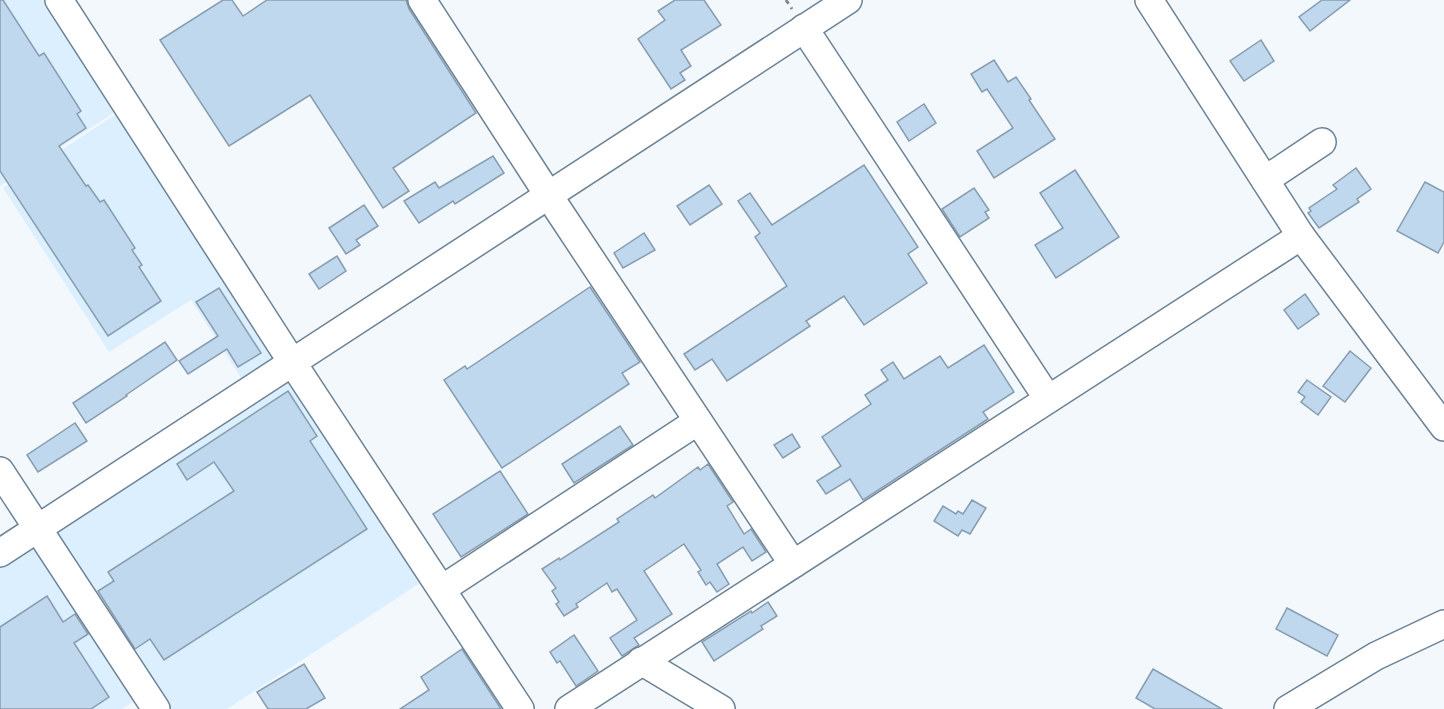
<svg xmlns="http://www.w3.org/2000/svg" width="1444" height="709" viewBox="0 0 1444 709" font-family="'Fira Sans',sans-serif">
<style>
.built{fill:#dcefff}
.building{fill:#c0d8ed;stroke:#869db0;stroke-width:1.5}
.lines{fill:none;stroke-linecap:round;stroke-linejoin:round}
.minor-casing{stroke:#6c8295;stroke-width:30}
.path{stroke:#81888d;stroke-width:3;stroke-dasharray:4.5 4.5;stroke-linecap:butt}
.minor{stroke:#fff;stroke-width:27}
</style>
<rect width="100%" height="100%" fill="#f3f8fc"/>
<g class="built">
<path d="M 0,0 L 49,0 L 120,109 L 0,186 Z"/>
<path d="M 121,111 L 277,350 L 273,366 L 245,384 L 191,300 L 109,352 L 3,188 Z"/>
<path d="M 294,375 L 428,578 L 227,709 L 168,709 L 52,533 Z"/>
<path d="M 38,542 L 137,699 L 122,709 L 0,709 L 0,566 Z"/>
</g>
<g class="building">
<path d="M 0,0 L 3,0 L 39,56 L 44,53 L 81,111 L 77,114 L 86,128 L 59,146 L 86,186 L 88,185 L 100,202 L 104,200 L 135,248 L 132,250 L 142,265 L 139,267 L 161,301 L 108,336 L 0,171 Z"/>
<path d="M 223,0 L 232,0 L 243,16 L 267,0 L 406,0 L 409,9 L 476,113 L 393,168 L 409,191 L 383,208 L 310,95 L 229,146 L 160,40 Z"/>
<path d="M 675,0 L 704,0 L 721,25 L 681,50 L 691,66 L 680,73 L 685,80 L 671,89 L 638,39 L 665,20 L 658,11 Z"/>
<path d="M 1322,0 L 1350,0 L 1310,31 L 1299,17 Z"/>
<path d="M 1261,40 L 1274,61 L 1244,81 L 1230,61 Z"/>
<path d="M 994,60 L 1008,82 L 1016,77 L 1031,99 L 1029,100 L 1055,139 L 994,178 L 977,151 L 1013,128 L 987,89 L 982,92 L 971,74 Z"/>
<path d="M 924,104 L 936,123 L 909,141 L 897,122 Z"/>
<path d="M 493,156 L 504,173 L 455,204 L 453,201 L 419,223 L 404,201 L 435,182 L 439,188 Z"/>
<path d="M 864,165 L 918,247 L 908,254 L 927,283 L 864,325 L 844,296 L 806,321 L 810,326 L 727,381 L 712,359 L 695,370 L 684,354 L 787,286 L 755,237 L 760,233 L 738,201 L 750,193 L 772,225 Z"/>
<path d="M 1356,168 L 1371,189 L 1357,199 L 1359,202 L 1319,228 L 1308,213 L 1311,211 L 1309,208 L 1337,189 L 1333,185 Z"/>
<path d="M 1075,170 L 1119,237 L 1056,278 L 1035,245 L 1063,228 L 1040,193 Z"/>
<path d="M 1425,182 L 1444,192 L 1444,242 L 1438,253 L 1397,231 Z"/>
<path d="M 709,185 L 722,204 L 690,225 L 677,206 Z"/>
<path d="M 974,188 L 989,210 L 985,212 L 989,218 L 960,237 L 942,209 Z"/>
<path d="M 364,205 L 378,226 L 356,240 L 360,245 L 346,254 L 329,228 Z"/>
<path d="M 644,233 L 655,250 L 623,268 L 614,253 Z"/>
<path d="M 337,256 L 346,271 L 319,289 L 309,274 Z"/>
<path d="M 590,287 L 640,362 L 622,373 L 629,384 L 502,468 L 444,380 L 465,366 L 467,369 Z"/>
<path d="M 219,288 L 261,353 L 238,367 L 227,349 L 188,374 L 179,361 L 218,336 L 196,302 Z"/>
<path d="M 1305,294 L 1319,314 L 1298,329 L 1284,310 Z"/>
<path d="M 165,342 L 177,360 L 126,395 L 127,396 L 86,423 L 73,403 Z"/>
<path d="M 984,345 L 1014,392 L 983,412 L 988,419 L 863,500 L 850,479 L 826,494 L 817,481 L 841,466 L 822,437 L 871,404 L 865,395 L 888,380 L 881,370 L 893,362 L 904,379 L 940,356 L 948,368 Z"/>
<path d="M 1350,351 L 1371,368 L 1345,402 L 1323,386 Z"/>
<path d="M 1307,380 L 1331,397 L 1318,415 L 1301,402 L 1305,397 L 1298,392 Z"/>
<path d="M 288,391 L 317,436 L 310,441 L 367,529 L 164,660 L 150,639 L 135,649 L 98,591 L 114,581 L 108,572 L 234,491 L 214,462 L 187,480 L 177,464 Z"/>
<path d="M 75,423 L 87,441 L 38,472 L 27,455 Z"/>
<path d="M 620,426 L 633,445 L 574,483 L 562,464 Z"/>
<path d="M 792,434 L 800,447 L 783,458 L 774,445 Z"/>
<path d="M 708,464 L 733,502 L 727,506 L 744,534 L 751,529 L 766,552 L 752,561 L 743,547 L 717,564 L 729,584 L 717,592 L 710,582 L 706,585 L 698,572 L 701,570 L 684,544 L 644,571 L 672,614 L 634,638 L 639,645 L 622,656 L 610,638 L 637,620 L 617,589 L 612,592 L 607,583 L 576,604 L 578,607 L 564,616 L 556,604 L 559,602 L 552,591 L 556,588 L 542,569 L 559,558 L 560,560 L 619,522 L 617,519 L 653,495 L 655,498 L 698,467 L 700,470 Z"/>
<path d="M 500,471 L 528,514 L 461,557 L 433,514 Z"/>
<path d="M 972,500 L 986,508 L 970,534 L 962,530 L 958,536 L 934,521 L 943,506 L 956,514 L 958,511 L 963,514 Z"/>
<path d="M 47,596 L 63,622 L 75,614 L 88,634 L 74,643 L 109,697 L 91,709 L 0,709 L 0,627 Z"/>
<path d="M 768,602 L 777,616 L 761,626 L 763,629 L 714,661 L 702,642 L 751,611 L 752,613 Z"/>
<path d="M 1287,608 L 1338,635 L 1327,656 L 1276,629 Z"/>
<path d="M 574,635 L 598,671 L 576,686 L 560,661 L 557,663 L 550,652 Z"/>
<path d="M 462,649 L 501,709 L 400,709 L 429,690 L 421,677 Z"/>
<path d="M 304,664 L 325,698 L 306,709 L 268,709 L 257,692 Z"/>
<path d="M 1153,669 L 1222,709 L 1155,709 L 1136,698 Z"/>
</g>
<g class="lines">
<defs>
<g id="minor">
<path d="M 59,0 L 292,362 L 520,709"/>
<path d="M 422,0 L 549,196 L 793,564"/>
<path d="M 1149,0 L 1301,236 L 1444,427"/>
<path d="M 804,28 L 1048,399"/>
<path d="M 1265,180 L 1322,142"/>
<path d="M 0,471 L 156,709"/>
<path d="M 0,553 L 848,0"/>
<path d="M 442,589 L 698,421"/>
<path d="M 641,661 L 721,709"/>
<path d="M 569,709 L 1301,236"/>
<path d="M 1288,709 L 1376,656 L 1444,624"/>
</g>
</defs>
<use href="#minor" class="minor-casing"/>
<path class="path" d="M 786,0 L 792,9"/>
<use href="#minor" class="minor"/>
</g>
</svg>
